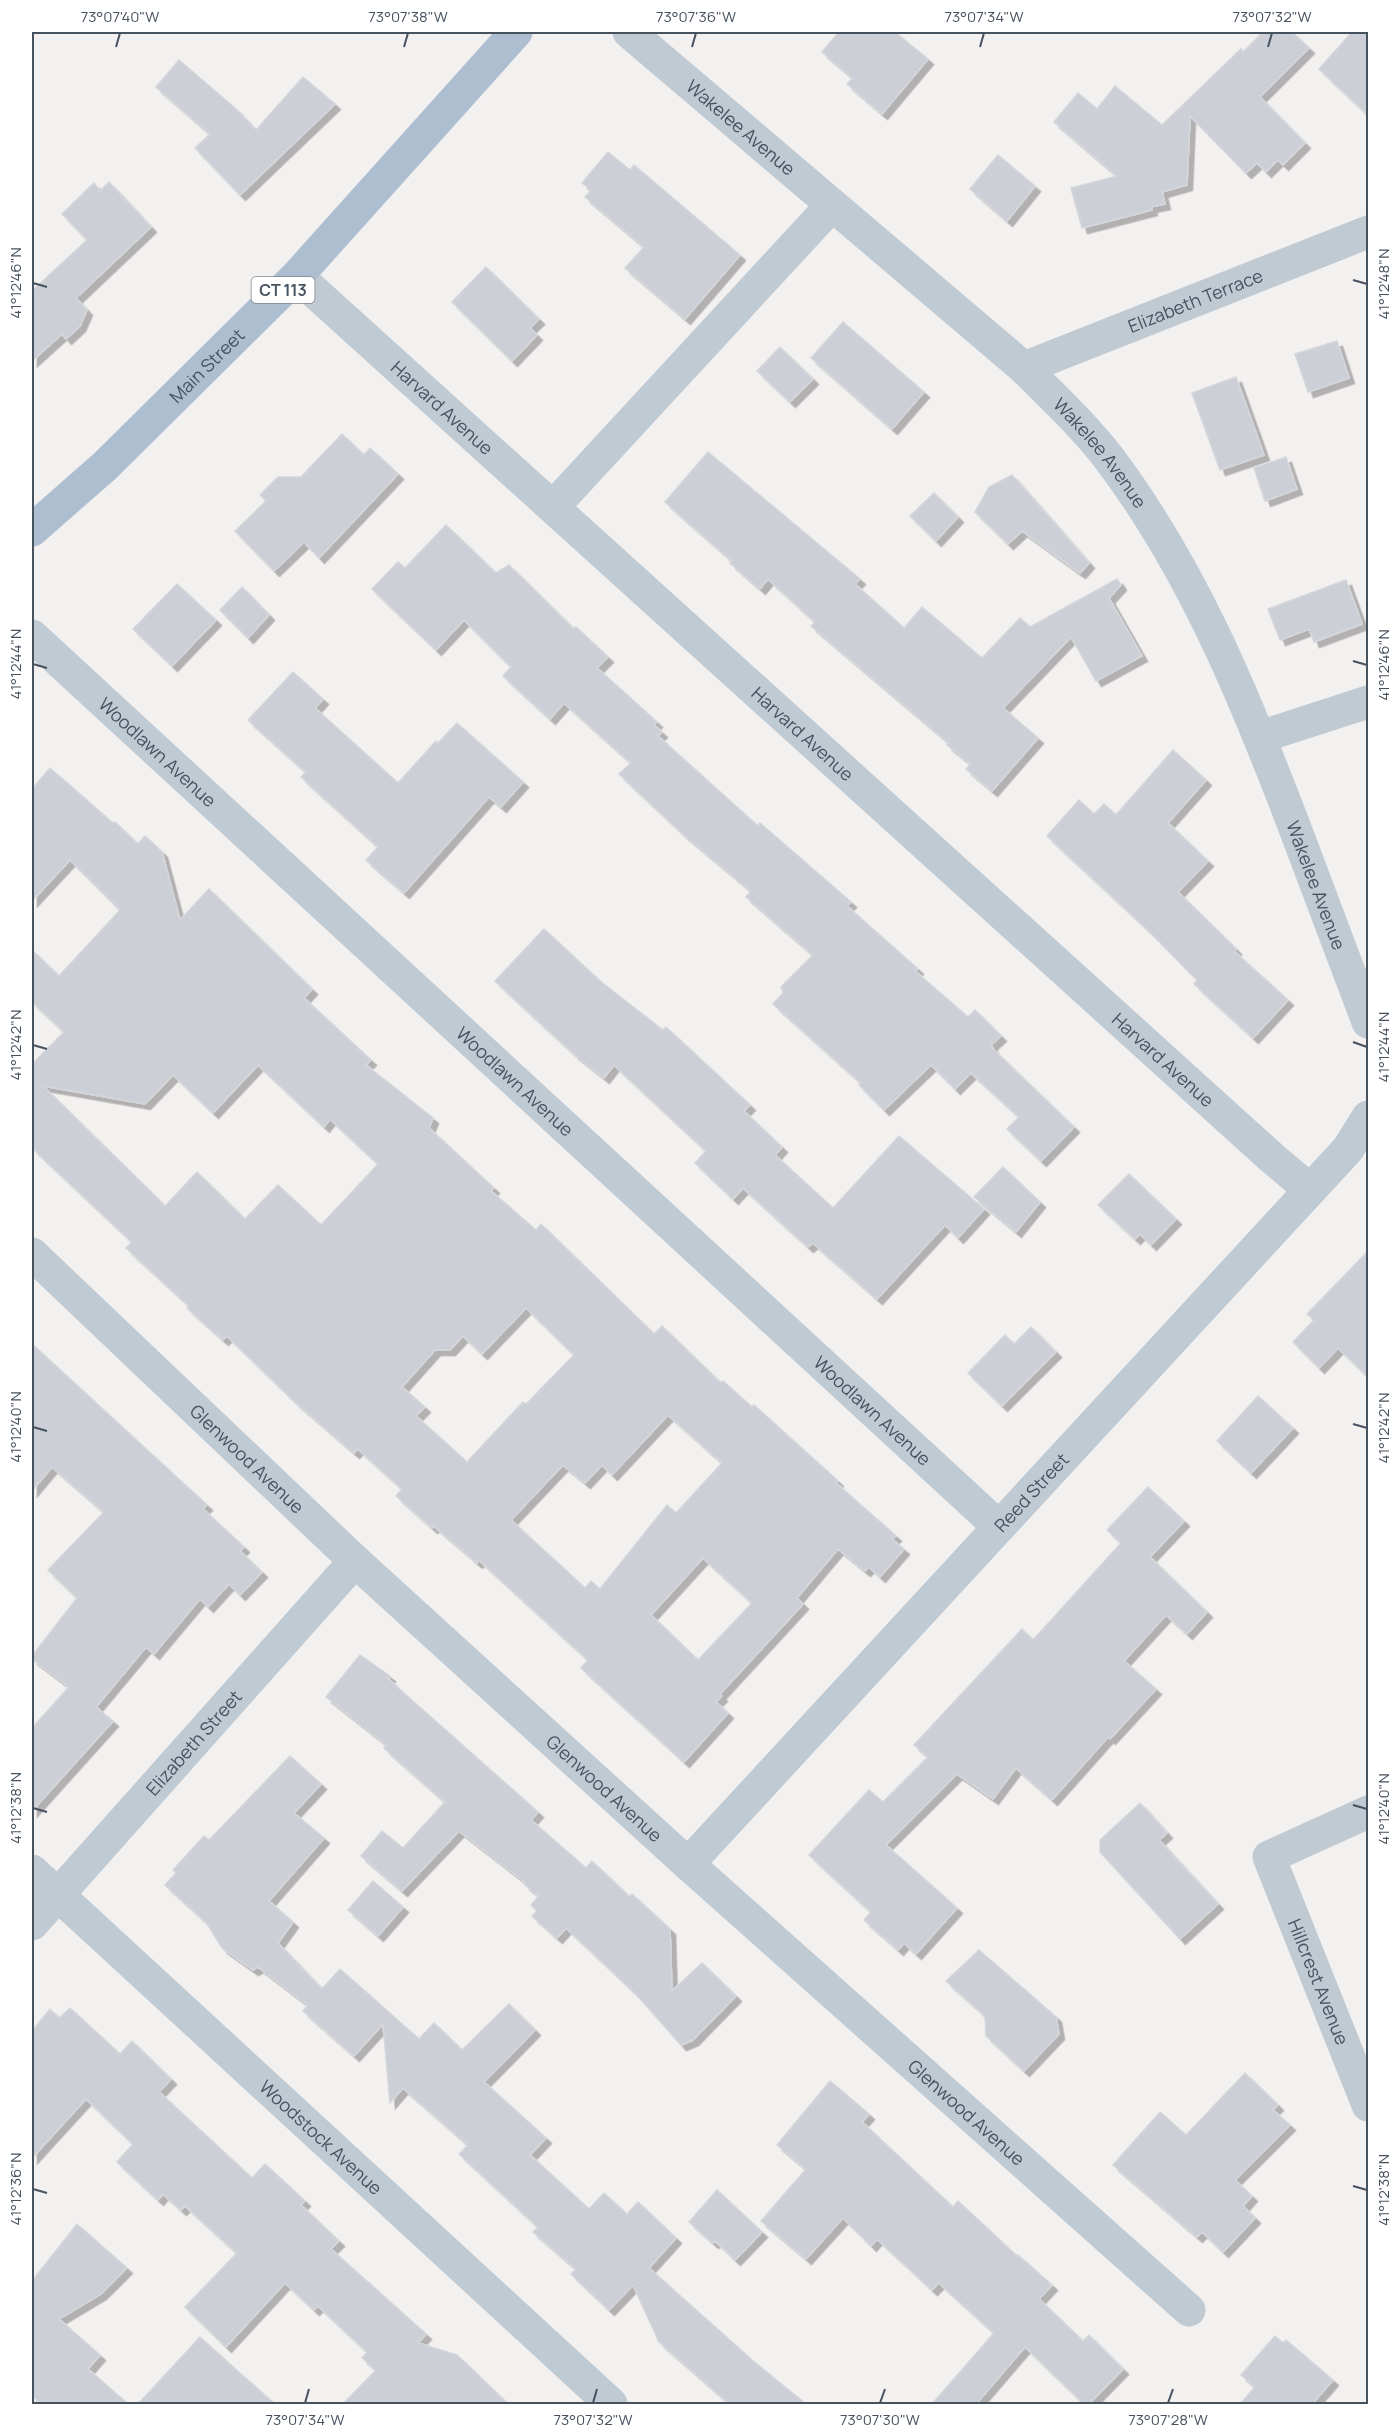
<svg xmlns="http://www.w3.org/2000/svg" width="1400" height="2436" viewBox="0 0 1400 2436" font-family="Manrope,sans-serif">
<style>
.building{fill:#cccfd5;stroke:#d4d6dc;stroke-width:1.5;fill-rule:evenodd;filter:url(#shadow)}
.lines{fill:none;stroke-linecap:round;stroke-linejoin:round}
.minor{stroke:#c0cad3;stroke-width:33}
.major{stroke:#aebed1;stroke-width:33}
.ticks{fill:none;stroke:#47525f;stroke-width:2}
.labels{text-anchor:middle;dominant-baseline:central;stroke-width:4.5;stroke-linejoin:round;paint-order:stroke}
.shield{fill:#fff;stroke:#7e868f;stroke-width:1.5}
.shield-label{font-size:16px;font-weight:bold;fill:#47525f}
.street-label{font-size:18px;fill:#47525f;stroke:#fff}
.neatline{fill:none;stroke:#47525f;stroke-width:2}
.ticks-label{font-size:15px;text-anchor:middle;fill:#47525f}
</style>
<defs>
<filter id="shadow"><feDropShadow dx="5.5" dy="5.5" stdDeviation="0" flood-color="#0004"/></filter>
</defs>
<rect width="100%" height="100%" fill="#f3f0f0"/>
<g class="building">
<path d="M 839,32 L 895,32 L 928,59 L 882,114 L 847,84 L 853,78 L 822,52 Z"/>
<path d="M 1263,32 L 1292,32 L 1309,48 L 1260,97 L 1305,143 L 1283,165 L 1278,160 L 1266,172 L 1257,163 L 1246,173 L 1190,116 L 1187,185 L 1162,192 L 1165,204 L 1151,207 L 1152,210 L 1082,228 L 1071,188 L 1117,176 L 1054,122 L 1078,93 L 1097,109 L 1115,86 L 1162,125 L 1241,49 L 1243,52 Z"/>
<path d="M 1352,32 L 1368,32 L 1368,115 L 1319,69 Z"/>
<path d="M 179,60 L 236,109 L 256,130 L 303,77 L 335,104 L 240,195 L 195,148 L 210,134 L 156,87 Z"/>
<path d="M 608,152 L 630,170 L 634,165 L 740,255 L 685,319 L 625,268 L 644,247 L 585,197 L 591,190 L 582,183 Z"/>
<path d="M 998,155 L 1035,186 L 1007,221 L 970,189 Z"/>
<path d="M 109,182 L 151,227 L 76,298 L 87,310 L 80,326 L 66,339 L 62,334 L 32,361 L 32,291 L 87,240 L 62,214 L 94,183 L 100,191 Z"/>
<path d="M 486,267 L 539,319 L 530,328 L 537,335 L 512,361 L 452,302 Z"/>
<path d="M 843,322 L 924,392 L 892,429 L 811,358 Z"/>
<path d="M 1337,341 L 1349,378 L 1308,392 L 1295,354 Z"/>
<path d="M 780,347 L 813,379 L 790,402 L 757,371 Z"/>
<path d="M 1236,377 L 1264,455 L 1220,470 L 1192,393 Z"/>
<path d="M 342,434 L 364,455 L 370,448 L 398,474 L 319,558 L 304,542 L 274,571 L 235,531 L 266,501 L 260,495 L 278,477 L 301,477 Z"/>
<path d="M 708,452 L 860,579 L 855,584 L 904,628 L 922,607 L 982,658 L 1020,618 L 1030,627 L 1117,579 L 1121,585 L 1109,598 L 1142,656 L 1096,681 L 1071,637 L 1003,708 L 1038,738 L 992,791 L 966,769 L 971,764 L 947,745 L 949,743 L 811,626 L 815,622 L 768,579 L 760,589 L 730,563 L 732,561 L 665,502 Z"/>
<path d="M 1286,457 L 1297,489 L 1265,501 L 1254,468 Z"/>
<path d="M 1012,475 L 1089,563 L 1080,573 L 1022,531 L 1008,544 L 975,512 L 989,487 Z"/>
<path d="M 934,493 L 958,517 L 936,541 L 910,516 Z"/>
<path d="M 446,525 L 496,573 L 509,565 L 574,629 L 576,627 L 608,657 L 597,668 L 657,722 L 654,725 L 662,732 L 658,736 L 758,826 L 760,823 L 851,902 L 847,906 L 918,969 L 915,971 L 968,1017 L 975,1010 L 1001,1036 L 991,1045 L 994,1050 L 1074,1127 L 1041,1161 L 1007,1129 L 1019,1117 L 971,1073 L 955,1089 L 931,1065 L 884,1110 L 859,1085 L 861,1083 L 773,1004 L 783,993 L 781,987 L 813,955 L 746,897 L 751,891 L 684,835 L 619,774 L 631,763 L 564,703 L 550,719 L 503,676 L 511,667 L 464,620 L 436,650 L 372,589 L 398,562 L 405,568 Z"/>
<path d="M 1346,580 L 1362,624 L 1314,642 L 1309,629 L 1280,640 L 1268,609 Z"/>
<path d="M 177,584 L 216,620 L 172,666 L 133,629 Z"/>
<path d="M 242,587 L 269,615 L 248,638 L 220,610 Z"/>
<path d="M 293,672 L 323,699 L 315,708 L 398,783 L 436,741 L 438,743 L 457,723 L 523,782 L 501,807 L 489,797 L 404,893 L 366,860 L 378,847 L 301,777 L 306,772 L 248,720 Z"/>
<path d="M 1173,750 L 1206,780 L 1168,823 L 1208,861 L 1178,892 L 1236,949 L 1235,952 L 1288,1000 L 1253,1038 L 1194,984 L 1197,980 L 1147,929 L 1047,836 L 1079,800 L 1094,814 L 1104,804 L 1116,815 Z"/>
<path d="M 50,768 L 113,823 L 115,822 L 138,844 L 145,836 L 162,852 L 180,920 L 209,889 L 312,989 L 304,998 L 371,1060 L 366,1065 L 433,1118 L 429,1128 L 494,1188 L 491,1191 L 536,1230 L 541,1224 L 654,1334 L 662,1326 L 721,1383 L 723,1381 L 752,1407 L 754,1405 L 838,1481 L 836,1483 L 896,1536 L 892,1539 L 904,1549 L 880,1577 L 869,1567 L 865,1571 L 838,1549 L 797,1598 L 803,1604 L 720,1694 L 722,1696 L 716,1702 L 728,1713 L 684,1762 L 581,1668 L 588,1660 L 479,1560 L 477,1563 L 434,1526 L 432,1528 L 396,1496 L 402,1489 L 358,1449 L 354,1453 L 295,1402 L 227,1336 L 223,1340 L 187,1308 L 189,1306 L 126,1248 L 132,1242 L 32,1148 L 32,1064 L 64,1032 L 32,1002 L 32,950 L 59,976 L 120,910 L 70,860 L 32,901 L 32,789 ZM 258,1065 L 324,1127 L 330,1119 L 378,1164 L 321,1225 L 278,1185 L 245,1219 L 197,1172 L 165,1206 L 43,1086 L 145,1104 L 173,1075 L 213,1113 ZM 526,1308 L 574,1355 L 526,1404 L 523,1402 L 467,1462 L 416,1416 L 425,1407 L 402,1387 L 435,1350 L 450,1350 L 463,1336 L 482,1354 ZM 668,1415 L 722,1463 L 676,1513 L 667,1505 L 600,1589 L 591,1581 L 585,1588 L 511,1520 L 563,1465 L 585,1483 L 602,1465 L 612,1475 ZM 703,1558 L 752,1603 L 698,1660 L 651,1615 Z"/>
<path d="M 544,929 L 600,981 L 663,1030 L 666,1027 L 750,1105 L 744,1111 L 782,1147 L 775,1155 L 833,1208 L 899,1136 L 984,1209 L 958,1238 L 945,1225 L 877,1299 L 813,1243 L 808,1247 L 743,1188 L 733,1199 L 695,1163 L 706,1151 L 614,1065 L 604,1078 L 575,1055 L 495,981 Z"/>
<path d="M 1003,1167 L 1040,1202 L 1016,1232 L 974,1197 Z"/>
<path d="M 1129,1174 L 1176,1219 L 1151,1245 L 1140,1234 L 1135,1239 L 1098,1205 Z"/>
<path d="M 1368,1251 L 1368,1377 L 1338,1348 L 1319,1368 L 1293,1342 L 1314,1320 L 1307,1314 Z"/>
<path d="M 1031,1327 L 1056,1352 L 1002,1406 L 968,1373 L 1005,1335 L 1014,1344 Z"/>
<path d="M 32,1344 L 207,1505 L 203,1509 L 244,1547 L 240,1551 L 262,1572 L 240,1595 L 229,1584 L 208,1607 L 200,1599 L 154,1654 L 146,1647 L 96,1707 L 113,1721 L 32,1811 L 32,1728 L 69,1687 L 32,1659 L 32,1656 L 77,1598 L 48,1570 L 104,1512 L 52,1467 L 32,1491 Z"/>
<path d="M 1258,1396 L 1293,1428 L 1251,1473 L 1217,1441 Z"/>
<path d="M 1148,1487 L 1184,1521 L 1150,1557 L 1207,1612 L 1187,1634 L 1166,1615 L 1124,1661 L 1156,1689 L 1110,1739 L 1108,1737 L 1052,1800 L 1016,1768 L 993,1799 L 957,1774 L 886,1845 L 957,1908 L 916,1954 L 904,1943 L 898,1950 L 864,1920 L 871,1912 L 809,1855 L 869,1790 L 883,1802 L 928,1757 L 914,1745 L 1022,1629 L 1033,1640 L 1121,1543 L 1107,1530 Z"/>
<path d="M 360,1655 L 390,1676 L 388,1678 L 397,1687 L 538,1812 L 531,1820 L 586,1868 L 592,1861 L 630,1897 L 632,1894 L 670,1929 L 672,1991 L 702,1963 L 736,1996 L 693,2040 L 681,2045 L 634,1992 L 566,1928 L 557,1938 L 532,1916 L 537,1911 L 531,1905 L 539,1896 L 524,1884 L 525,1882 L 459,1831 L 402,1891 L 361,1856 L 382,1831 L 403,1848 L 445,1802 L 384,1748 L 387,1745 L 326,1697 Z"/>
<path d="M 290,1756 L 321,1784 L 294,1813 L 324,1838 L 269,1901 L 293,1922 L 278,1943 L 322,1989 L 340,1969 L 419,2039 L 434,2023 L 462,2050 L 509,2004 L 535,2030 L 484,2082 L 546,2138 L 530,2155 L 589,2209 L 604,2193 L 627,2214 L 638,2202 L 676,2238 L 649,2268 L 752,2360 L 806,2404 L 730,2404 L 659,2342 L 633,2285 L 609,2310 L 571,2274 L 576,2269 L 533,2232 L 538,2227 L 459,2154 L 468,2145 L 403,2088 L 390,2103 L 383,2024 L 354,2056 L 303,2011 L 308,2005 L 258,1967 L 253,1970 L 222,1948 L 206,1922 L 165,1885 L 176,1873 L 173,1870 L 204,1836 L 209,1840 Z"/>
<path d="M 1140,1803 L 1167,1833 L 1159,1840 L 1218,1904 L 1180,1939 L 1100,1852 L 1100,1840 Z"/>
<path d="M 373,1881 L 403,1907 L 378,1936 L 348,1910 Z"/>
<path d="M 979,1950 L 1056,2017 L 1059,2034 L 1024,2071 L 986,2036 L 985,2016 L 946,1981 Z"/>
<path d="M 70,2008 L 120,2054 L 132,2041 L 171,2079 L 159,2092 L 252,2178 L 265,2164 L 305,2201 L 301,2205 L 339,2241 L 331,2249 L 426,2334 L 418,2343 L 457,2355 L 508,2404 L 343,2404 L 376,2370 L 362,2358 L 367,2352 L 318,2306 L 314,2310 L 285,2283 L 226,2347 L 185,2307 L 237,2253 L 185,2206 L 181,2210 L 163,2194 L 158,2200 L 117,2162 L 133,2144 L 86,2099 L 32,2158 L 32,2031 L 50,2009 L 59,2018 Z"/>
<path d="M 1245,2073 L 1278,2105 L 1273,2110 L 1290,2125 L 1235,2180 L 1252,2196 L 1243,2206 L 1255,2218 L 1223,2252 L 1202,2232 L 1197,2237 L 1113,2165 L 1160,2112 L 1186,2135 Z"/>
<path d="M 830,2081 L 869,2114 L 862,2122 L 953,2207 L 958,2201 L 1017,2256 L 1018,2255 L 1052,2285 L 1039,2299 L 1083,2341 L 1089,2335 L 1123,2369 L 1089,2404 L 1084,2404 L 1025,2347 L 976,2404 L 932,2404 L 994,2333 L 939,2283 L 932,2290 L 877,2239 L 871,2246 L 843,2218 L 806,2259 L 761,2221 L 806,2169 L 777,2145 Z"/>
<path d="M 717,2190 L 762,2232 L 735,2260 L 715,2241 L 713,2243 L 689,2222 Z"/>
<path d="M 77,2224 L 127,2268 L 101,2294 L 59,2319 L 100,2355 L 88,2369 L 128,2404 L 42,2404 L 32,2396 L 32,2281 Z"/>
<path d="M 1275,2336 L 1283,2343 L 1286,2340 L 1333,2380 L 1312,2404 L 1240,2404 L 1255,2387 L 1241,2375 Z"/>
<path d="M 200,2337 L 242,2375 L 275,2404 L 138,2404 Z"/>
</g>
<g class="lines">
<g class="minor">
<path id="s1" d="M 629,32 L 1024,368 C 1053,397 1083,425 1108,457 C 1192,568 1244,695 1293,823 C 1318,890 1343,956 1368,1022"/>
<path id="s2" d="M 297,276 L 1271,1157 L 1310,1190"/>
<path id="s3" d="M 1024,368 L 1368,232"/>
<path d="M 553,507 L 832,205"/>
<path id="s4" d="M 32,636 L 999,1527"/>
<path d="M 1260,737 L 1368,702"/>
<path id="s5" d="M 32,1254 L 355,1561 L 688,1864 L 1189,2310"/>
<path id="s6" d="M 1368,1812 L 1269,1857 L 1368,2105"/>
<path id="s7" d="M 688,1864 L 1348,1149 L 1368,1117"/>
<path id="s8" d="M 32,1871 L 611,2404"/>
<path id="s9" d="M 32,1924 L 355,1561"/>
</g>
<path class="major" id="s10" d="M 32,530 L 105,466 L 297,276 L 516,32"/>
</g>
<path class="ticks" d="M 116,47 L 120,33M 404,47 L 408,33M 692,47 L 696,33M 980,47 L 984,33M 1268,47 L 1272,33M 1353,280 L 1367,284M 33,283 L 47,287M 1353,661 L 1367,665M 33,664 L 47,668M 1353,1042 L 1367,1047M 33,1045 L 47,1049M 1353,1424 L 1367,1428M 33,1427 L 47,1431M 1353,1805 L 1367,1809M 33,1808 L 47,1812M 1353,2186 L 1367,2190M 33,2189 L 47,2193M 305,2403 L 309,2389M 593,2403 L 597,2389M 880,2403 L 885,2389M 1168,2403 L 1173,2389"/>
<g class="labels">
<rect class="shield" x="251.5" y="277" width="63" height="26" rx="4.5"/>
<g class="shield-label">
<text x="283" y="290">CT 113</text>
</g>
<g class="street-label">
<text stroke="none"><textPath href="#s1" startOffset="147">Wakelee Avenue</textPath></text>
<text stroke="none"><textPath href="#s3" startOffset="184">Elizabeth Terrace</textPath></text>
<text stroke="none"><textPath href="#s10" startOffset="240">Main Street</textPath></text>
<text stroke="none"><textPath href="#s2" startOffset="196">Harvard Avenue</textPath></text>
<text stroke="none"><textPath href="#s1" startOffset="633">Wakelee Avenue</textPath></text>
<text stroke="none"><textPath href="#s2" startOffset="682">Harvard Avenue</textPath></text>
<text stroke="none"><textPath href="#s4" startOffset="171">Woodlawn Avenue</textPath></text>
<text stroke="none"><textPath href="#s1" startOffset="1119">Wakelee Avenue</textPath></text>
<text stroke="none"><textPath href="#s2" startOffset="1168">Harvard Avenue</textPath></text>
<text stroke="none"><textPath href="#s4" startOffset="657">Woodlawn Avenue</textPath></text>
<text stroke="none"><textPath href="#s4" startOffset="1143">Woodlawn Avenue</textPath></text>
<text stroke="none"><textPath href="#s5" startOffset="297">Glenwood Avenue</textPath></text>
<text stroke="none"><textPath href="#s7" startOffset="506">Reed Street</textPath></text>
<text stroke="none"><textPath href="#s9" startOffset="243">Elizabeth Street</textPath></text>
<text stroke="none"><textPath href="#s5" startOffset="783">Glenwood Avenue</textPath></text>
<text stroke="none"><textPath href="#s6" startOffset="243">Hillcrest Avenue</textPath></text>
<text stroke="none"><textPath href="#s5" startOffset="1269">Glenwood Avenue</textPath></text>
<text stroke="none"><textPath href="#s8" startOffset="393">Woodstock Avenue</textPath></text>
</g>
</g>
<rect width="1400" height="2436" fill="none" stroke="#ffffff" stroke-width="66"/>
<rect x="33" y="33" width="1334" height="2370" class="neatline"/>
<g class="ticks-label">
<text x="120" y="22">73°07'40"W</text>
<text x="408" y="22">73°07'38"W</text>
<text x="696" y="22">73°07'36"W</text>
<text x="984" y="22">73°07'34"W</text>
<text x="1272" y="22">73°07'32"W</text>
<text transform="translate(16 283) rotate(-90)" y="5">41°12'46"N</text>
<text transform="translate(1384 284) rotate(-90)" y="5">41°12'48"N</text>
<text transform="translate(16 664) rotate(-90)" y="5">41°12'44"N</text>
<text transform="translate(1384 665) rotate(-90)" y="5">41°12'46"N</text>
<text transform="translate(16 1045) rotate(-90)" y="5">41°12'42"N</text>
<text transform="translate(1384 1047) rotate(-90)" y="5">41°12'44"N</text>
<text transform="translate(16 1427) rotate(-90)" y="5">41°12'40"N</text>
<text transform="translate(1384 1428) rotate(-90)" y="5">41°12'42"N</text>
<text transform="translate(16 1808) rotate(-90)" y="5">41°12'38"N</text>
<text transform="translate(1384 1809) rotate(-90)" y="5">41°12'40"N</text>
<text transform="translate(16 2189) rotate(-90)" y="5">41°12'36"N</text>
<text transform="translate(1384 2190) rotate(-90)" y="5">41°12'38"N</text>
<text x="305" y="2425">73°07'34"W</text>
<text x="593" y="2425">73°07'32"W</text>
<text x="880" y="2425">73°07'30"W</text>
<text x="1168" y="2425">73°07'28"W</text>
</g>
</svg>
